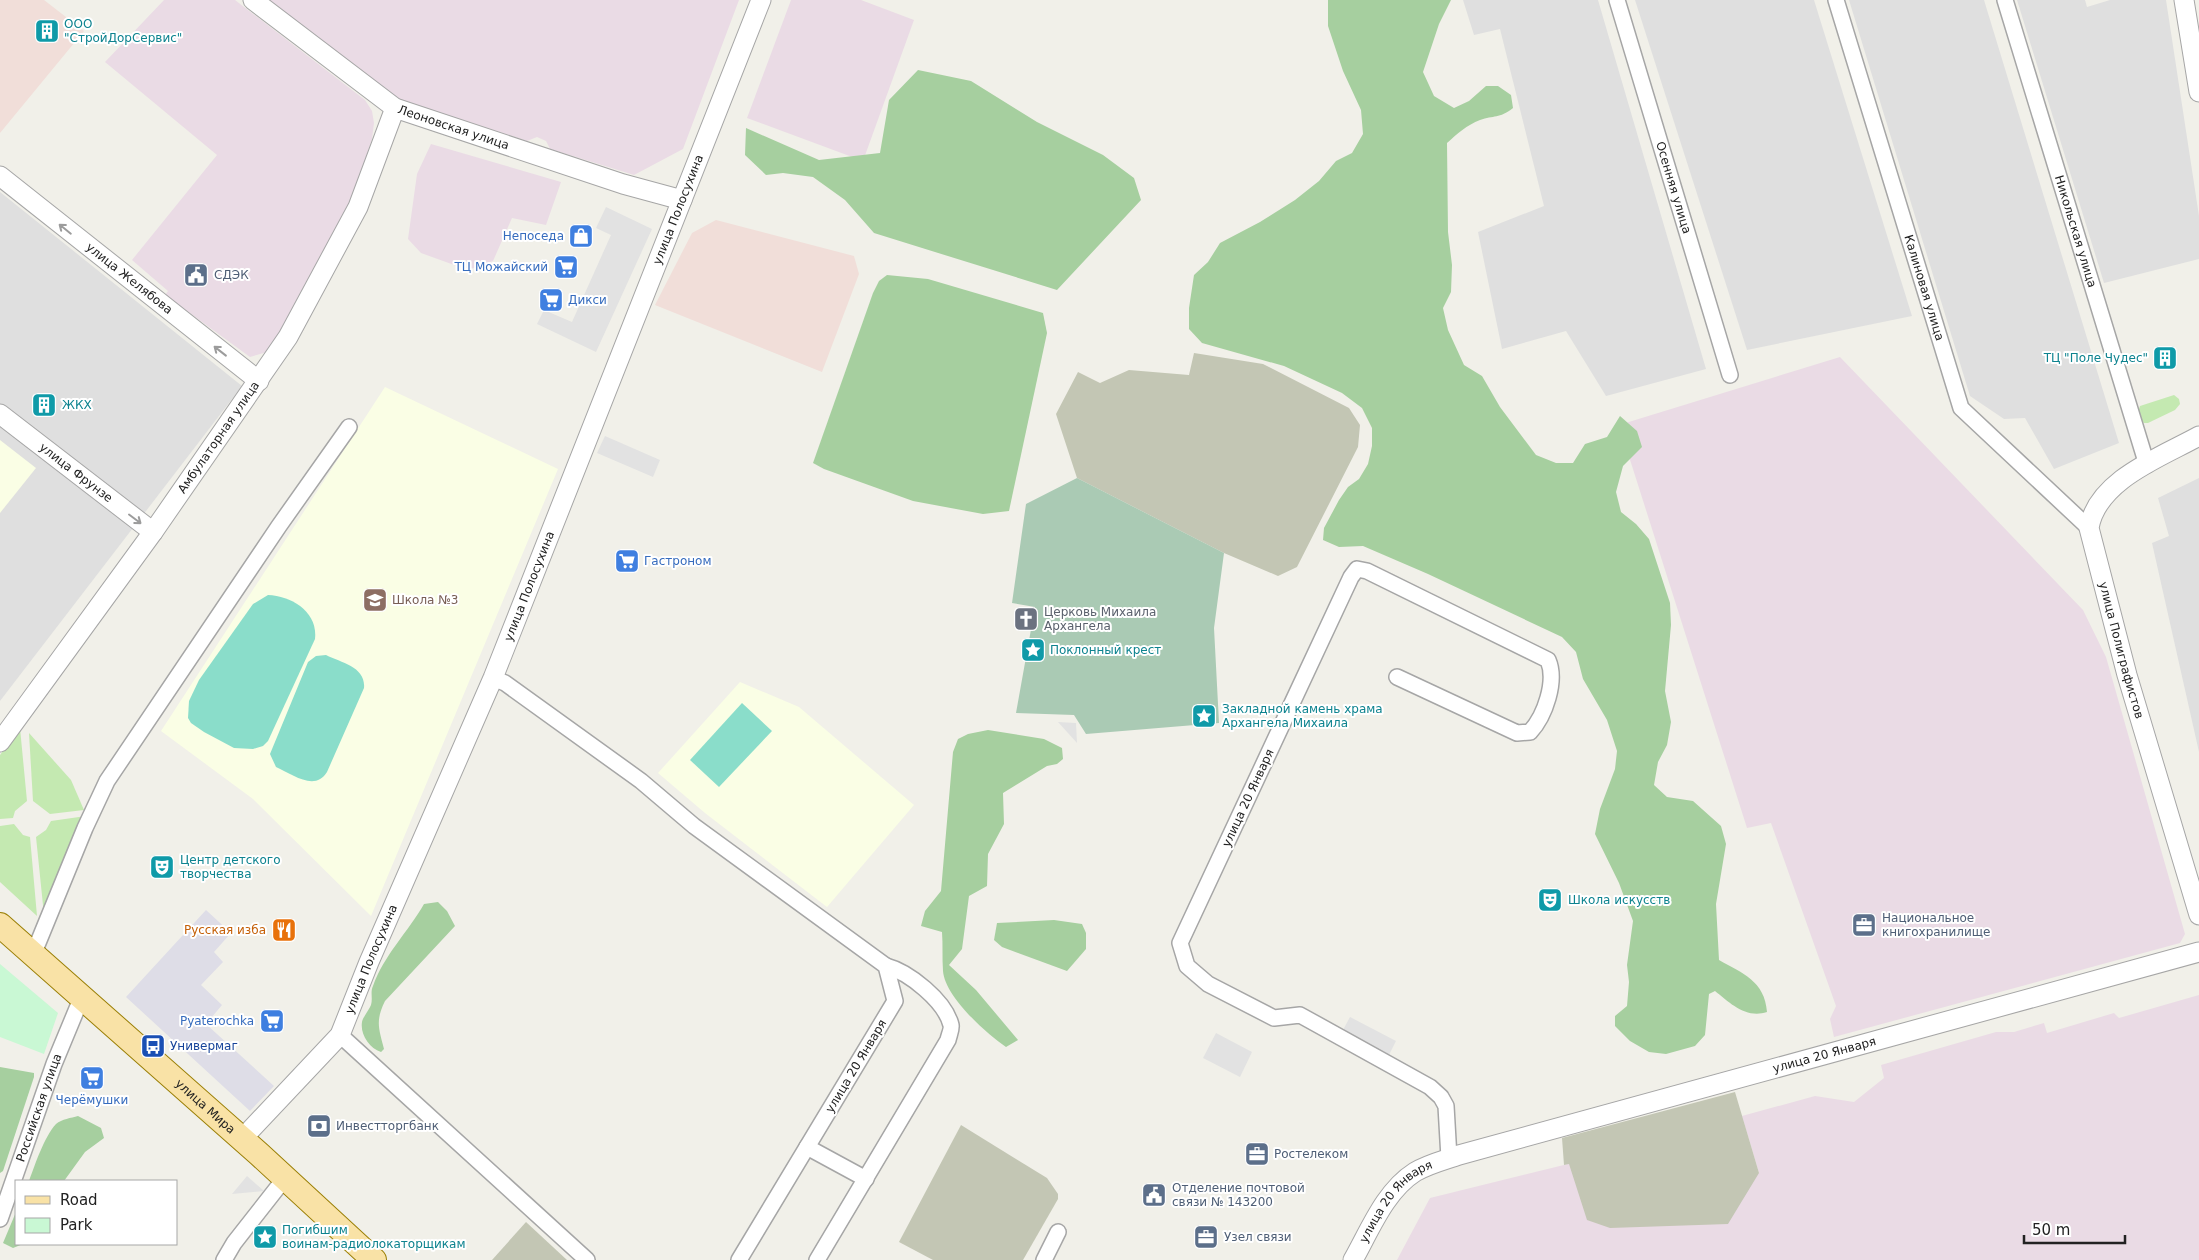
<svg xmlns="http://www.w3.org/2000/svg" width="2199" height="1260" viewBox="0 0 2199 1260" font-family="'DejaVu Sans',sans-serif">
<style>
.residential{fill:#dfdfdf}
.commercial{fill:#f1ded9}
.industrial{fill:#eadbe5}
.education{fill:#fafee5}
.construction{fill:#c3c6b4}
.grass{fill:#c4e9b1}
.forest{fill:#a6cf9f}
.cemetery{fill:#aacab4}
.park{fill:#c9f8d4}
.pitch{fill:#8addca}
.parking{fill:#e2e2e2}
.plaza{fill:#dedde7}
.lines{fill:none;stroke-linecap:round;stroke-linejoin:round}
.minor-casing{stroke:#a6a6a6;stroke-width:18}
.tertiary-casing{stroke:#a6a6a6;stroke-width:21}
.primary-casing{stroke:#9a7f05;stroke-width:26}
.minor{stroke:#fff;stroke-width:15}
.tertiary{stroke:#fff;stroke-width:19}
.primary{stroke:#f9e2a6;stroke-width:24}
.oneway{stroke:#9c9c9c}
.labels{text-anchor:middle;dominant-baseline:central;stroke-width:4;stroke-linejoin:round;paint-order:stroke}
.culture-label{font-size:12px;fill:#0d838f;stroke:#fff;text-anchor:start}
.street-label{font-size:12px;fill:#222;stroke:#fff}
.shop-label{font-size:12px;fill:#366cbe;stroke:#fff;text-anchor:end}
.service-label{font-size:12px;fill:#4e5e75;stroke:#fff;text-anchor:start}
.education-label{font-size:12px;fill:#785e54;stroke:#fff;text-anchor:start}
.worship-label{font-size:12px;fill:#5b616d;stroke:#fff;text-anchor:start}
.food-label{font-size:12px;fill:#c56008;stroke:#fff;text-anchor:end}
.transit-label{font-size:12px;fill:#164399;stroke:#fff;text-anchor:start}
</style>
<rect width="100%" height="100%" fill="#f1f0e9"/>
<g class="residential">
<path d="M 1463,0 L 1598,0 L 1706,369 L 1606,396 L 1566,331 L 1502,349 L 1478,232 L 1544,206 L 1500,29 L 1474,35 Z"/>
<path d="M 1635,0 L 1814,0 L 1912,316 L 1747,350 Z"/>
<path d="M 1849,0 L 1984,0 L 2119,443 L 2054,469 L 2025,418 L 2004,419 L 1970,396 Z"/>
<path d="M 2017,0 L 2085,0 L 2087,7 L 2110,0 L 2166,0 L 2199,216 L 2199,259 L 2104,283 Z"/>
<path d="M 0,192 L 242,386 L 0,701 Z"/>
<path d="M 2199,478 L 2199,752 L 2152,543 L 2169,536 L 2158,498 Z"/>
</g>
<g class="commercial">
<path d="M 0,0 L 44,0 L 84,31 L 0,133 Z"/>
<path d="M 716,220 L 854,256 L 859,274 L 822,372 L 655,305 L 692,233 Z"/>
</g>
<g class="industrial">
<path d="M 164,0 L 235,0 L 365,100 L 372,111 L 374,123 L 372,139 L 347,214 L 289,319 L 267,352 L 250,357 L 165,295 L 168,291 L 132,260 L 217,155 L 105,62 Z"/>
<path d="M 269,0 L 739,0 L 683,149 L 634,175 L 550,149 L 546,141 L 537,137 L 527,141 L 399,99 Z"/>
<path d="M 791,0 L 861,0 L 914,20 L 863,161 L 747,118 Z"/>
<path d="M 431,144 L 561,182 L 546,225 L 512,218 L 493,261 L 468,270 L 421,253 L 408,239 L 417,174 Z"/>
<path d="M 1840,357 L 2083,610 L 2106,657 L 2185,934 L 2180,943 L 1834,1037 L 1830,1019 L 1836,1006 L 1771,823 L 1747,828 L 1619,425 Z"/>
<path d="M 2199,995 L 2199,1260 L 1397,1260 L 1430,1198 L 1568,1164 L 1759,1173 L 1742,1116 L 1815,1096 L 1854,1102 L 1884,1078 L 1881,1065 L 1996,1032 L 2014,1032 L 2044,1023 L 2047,1033 L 2114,1013 L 2119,1018 Z"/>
</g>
<g class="education">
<path d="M 385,387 L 558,469 L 371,916 L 253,799 L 161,731 Z"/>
<path d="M 0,440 L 36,468 L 0,513 Z"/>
<path d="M 740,682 L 799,707 L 914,805 L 827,907 L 705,813 L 658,773 Z"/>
</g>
<g class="construction">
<path d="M 1194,353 L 1263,364 L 1349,408 L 1360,425 L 1358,447 L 1297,567 L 1278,576 L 1224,553 L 1077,478 L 1056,414 L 1078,372 L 1100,383 L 1129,370 L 1189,375 Z"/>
<path d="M 1735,1092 L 1759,1173 L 1728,1224 L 1610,1228 L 1587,1220 L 1569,1164 L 1564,1165 L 1562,1138 Z"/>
<path d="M 961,1125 L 1047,1178 L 1058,1194 L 1058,1199 L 1023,1260 L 933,1260 L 899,1242 Z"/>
<path d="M 526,1222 L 567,1260 L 492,1260 Z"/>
</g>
<g class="grass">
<path d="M 2174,395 L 2179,399 L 2180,404 L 2175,410 L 2148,423 L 2144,423 C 2139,419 2137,413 2140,406 Z"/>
<path d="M 20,728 L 27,801 L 15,811 L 13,818 L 0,819 L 0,755 Z"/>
<path d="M 29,733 L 71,780 L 84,810 L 50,814 L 33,801 Z"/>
<path d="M 86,816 L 44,915 L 36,837 L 46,830 L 51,821 Z"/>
<path d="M 14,824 L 23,835 L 30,837 L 37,916 L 0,882 L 0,826 Z"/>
</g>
<g class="forest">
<path d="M 1328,0 L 1451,0 L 1439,24 L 1423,72 L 1434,96 L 1454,108 L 1469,101 L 1486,86 L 1498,86 L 1511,95 L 1513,108 C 1499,119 1494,115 1480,120 C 1467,125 1457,134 1447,143 L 1448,232 L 1452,265 L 1451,292 L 1443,308 L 1448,330 L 1464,365 L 1482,376 L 1500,407 L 1536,455 L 1556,463 L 1573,463 L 1585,444 L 1607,437 L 1620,416 L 1637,431 L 1642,447 L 1623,466 L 1616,492 L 1621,512 L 1636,524 L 1649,539 L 1670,603 L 1671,625 L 1665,691 L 1671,722 L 1667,745 L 1658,762 L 1654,785 L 1667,797 L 1693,801 L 1721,826 L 1726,844 L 1716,904 L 1719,960 C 1742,973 1765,981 1767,1012 C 1746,1019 1730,1003 1715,991 L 1709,994 L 1705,1035 L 1695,1046 L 1666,1054 L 1649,1052 L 1630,1041 L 1615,1026 L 1615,1016 L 1627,1006 L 1629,982 L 1627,965 L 1633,921 L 1619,883 L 1595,834 L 1600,809 L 1615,769 L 1617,751 L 1607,720 L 1583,679 L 1576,652 L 1562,637 L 1428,574 L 1363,546 L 1339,547 L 1323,540 L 1324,528 L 1339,500 L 1348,487 L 1359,479 L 1368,464 L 1372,446 L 1372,428 L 1362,408 L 1342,393 L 1284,366 L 1202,343 L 1189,329 L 1189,308 L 1194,275 L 1208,262 L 1220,243 L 1260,222 L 1295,200 L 1319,181 L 1336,161 L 1352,153 L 1363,134 L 1361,110 L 1343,71 L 1328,26 Z"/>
<path d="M 918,70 L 971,81 L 1037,122 L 1103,155 L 1134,178 L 1141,200 L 1057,290 L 874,233 L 845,200 L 813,177 L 783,173 L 766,175 L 745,155 L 746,128 L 819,160 L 880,153 L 889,100 Z"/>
<path d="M 887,275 L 928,279 L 1043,313 L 1047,333 L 1009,511 L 983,514 L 913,501 L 824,469 L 813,463 L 873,293 L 879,281 Z"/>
<path d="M 988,730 L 1044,739 L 1062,748 L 1063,759 L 1057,764 L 1047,766 L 1003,793 L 1004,824 L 988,854 L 987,886 L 969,896 L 962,949 L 949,965 L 976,990 L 1018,1040 L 1006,1047 C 986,1033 945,997 943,971 C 942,958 943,945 942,932 L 921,926 L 925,911 L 941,891 L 953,752 L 958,739 L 968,734 Z"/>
<path d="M 438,902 L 447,911 L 455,926 L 385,1001 C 375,1021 379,1029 384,1049 L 381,1052 C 369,1048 360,1034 362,1022 C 363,1017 369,1010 371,1005 C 373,998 370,992 373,986 C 384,955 408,932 424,904 Z"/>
<path d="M 1054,920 L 1082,924 L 1086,933 L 1086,949 L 1067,971 L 1002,947 L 994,940 L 997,923 Z"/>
<path d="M 0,1067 L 34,1073 L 34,1077 L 3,1171 L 0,1173 Z"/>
<path d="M 78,1116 L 101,1128 L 104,1138 L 85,1152 L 64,1181 L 29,1181 C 35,1165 44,1137 56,1124 C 62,1119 71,1118 78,1116 Z"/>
<path d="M 16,1212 L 16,1244 L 23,1244 L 13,1248 L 3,1243 Z"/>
</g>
<path class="cemetery" d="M 1077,478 L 1224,553 L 1214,628 L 1219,723 L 1086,734 L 1074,715 L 1016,713 L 1035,607 L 1012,603 L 1026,504 Z"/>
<path class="park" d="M 0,964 L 58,1013 L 44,1054 L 0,1037 Z"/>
<g class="pitch">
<path d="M 268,595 C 292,596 318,612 315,639 L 268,741 L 263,746 L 253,749 L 234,748 L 204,732 L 191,723 L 188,718 L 189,701 L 199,680 L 253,604 Z"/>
<path d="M 326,655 C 342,663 366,667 364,688 L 327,772 C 315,792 292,774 276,767 L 270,754 L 308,662 L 316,656 Z"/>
<path d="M 742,703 L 772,731 L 719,787 L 690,760 Z"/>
</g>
<g class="parking">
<path d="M 606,207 L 652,229 L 596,352 L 537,324 L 544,310 L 572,322 L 611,235 L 596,228 Z"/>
<path d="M 605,436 L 660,460 L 653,477 L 597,453 Z"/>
<path d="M 1058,722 L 1076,723 L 1077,743 Z"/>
<path d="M 1350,1017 L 1396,1041 L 1389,1055 L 1343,1030 Z"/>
<path d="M 1216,1033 L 1252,1052 L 1240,1077 L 1203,1058 Z"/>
<path d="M 247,1176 L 264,1191 L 232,1194 Z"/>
</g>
<path class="plaza" d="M 206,910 L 231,933 L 214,952 L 223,962 L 201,985 L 222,1005 L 206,1024 L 274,1086 L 250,1111 L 126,997 Z"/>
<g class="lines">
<defs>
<g id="minor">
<path id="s1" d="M 1617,0 L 1730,375"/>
<path id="s2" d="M 1836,0 L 1961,408 L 2089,528"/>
<path id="s3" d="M 2005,0 L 2147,465"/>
<path d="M 1397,677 L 1517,733 L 1530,732 C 1545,716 1557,681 1548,660 L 1367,571 L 1357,569 L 1351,577 L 1180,943 L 1187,966 L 1208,984 L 1274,1018 L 1300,1015 L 1430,1087 L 1441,1097 L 1446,1106 L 1449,1158"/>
<path d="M 493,678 L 505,683 L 641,781 L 694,826 L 886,966 L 895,1001 L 739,1260"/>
<path d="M 33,955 L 85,828 L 107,781 L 279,526 L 349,427"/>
<path d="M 340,1035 L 587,1260"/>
<path d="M 807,1147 L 866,1179"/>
<path id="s4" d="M 0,1219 L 54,1064 L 81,999"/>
<path d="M 224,1260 L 234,1243 L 285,1178"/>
<path d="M 817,1260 L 948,1040 C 949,1035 952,1029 951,1025 C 945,1001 909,972 886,966"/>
<path d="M 1044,1260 L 1058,1232"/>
</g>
<g id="tertiary">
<path id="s5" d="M 253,0 L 395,108 L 623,184 L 682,200"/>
<path d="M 2184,0 L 2199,92"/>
<path id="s6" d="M 0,176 L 259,381"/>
<path id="s7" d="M 0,414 L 153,532"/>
<path id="s8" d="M 2199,436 C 2161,457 2097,480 2089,528 L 2127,675 L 2199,915"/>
<path id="s9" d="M 0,742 L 153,532 L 288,337 L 358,207 L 395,108"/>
<path id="s10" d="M 242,1139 L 340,1035 L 369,962 L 493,678 L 761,0"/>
<path id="s11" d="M 1353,1260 C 1370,1230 1385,1191 1415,1172 C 1428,1164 1445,1160 1459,1155 L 2199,952"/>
</g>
<g id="primary">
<path id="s12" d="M 0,925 L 259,1154 L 374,1260"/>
</g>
</defs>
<use href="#minor" class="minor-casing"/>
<use href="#tertiary" class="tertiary-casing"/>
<use href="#primary" class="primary-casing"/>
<use href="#minor" class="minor"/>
<use href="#tertiary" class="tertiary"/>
<use href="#primary" class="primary"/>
</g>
<defs><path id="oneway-shaft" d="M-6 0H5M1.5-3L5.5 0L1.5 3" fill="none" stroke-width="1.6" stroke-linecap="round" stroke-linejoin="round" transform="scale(1.25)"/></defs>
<g class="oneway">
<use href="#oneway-shaft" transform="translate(65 229) rotate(-141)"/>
<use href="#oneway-shaft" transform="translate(220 351) rotate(-142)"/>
<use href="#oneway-shaft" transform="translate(135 519) rotate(37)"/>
</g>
<defs>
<symbol id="building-square" viewBox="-11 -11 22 22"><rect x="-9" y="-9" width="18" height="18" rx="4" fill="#0f9aa8" stroke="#fff"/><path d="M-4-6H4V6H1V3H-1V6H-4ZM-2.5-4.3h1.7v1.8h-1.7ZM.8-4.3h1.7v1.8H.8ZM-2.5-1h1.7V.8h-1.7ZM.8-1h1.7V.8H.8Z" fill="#fff"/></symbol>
<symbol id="shop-square" viewBox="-11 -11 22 22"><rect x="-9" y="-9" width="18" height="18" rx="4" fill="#3f7fe0" stroke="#fff"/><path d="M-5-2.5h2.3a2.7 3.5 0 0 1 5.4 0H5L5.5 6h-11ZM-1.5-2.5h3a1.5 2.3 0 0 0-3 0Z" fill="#fff"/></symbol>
<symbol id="supermarket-square" viewBox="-11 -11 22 22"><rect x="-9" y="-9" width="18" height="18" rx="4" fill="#3f7fe0" stroke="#fff"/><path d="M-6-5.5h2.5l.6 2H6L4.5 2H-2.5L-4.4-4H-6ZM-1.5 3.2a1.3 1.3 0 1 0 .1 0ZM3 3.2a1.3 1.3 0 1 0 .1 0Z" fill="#fff"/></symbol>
<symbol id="civic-square" viewBox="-11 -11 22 22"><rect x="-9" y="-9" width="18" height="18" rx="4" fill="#5c6f8a" stroke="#fff"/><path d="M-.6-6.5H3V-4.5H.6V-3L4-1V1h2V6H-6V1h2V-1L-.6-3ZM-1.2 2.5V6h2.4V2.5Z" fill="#fff"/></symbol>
<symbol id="school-square" viewBox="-11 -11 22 22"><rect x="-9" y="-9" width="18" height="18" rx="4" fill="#8d6e63" stroke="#fff"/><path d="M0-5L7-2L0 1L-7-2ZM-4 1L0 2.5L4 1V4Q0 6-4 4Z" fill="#fff"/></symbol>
<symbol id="church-square" viewBox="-11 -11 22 22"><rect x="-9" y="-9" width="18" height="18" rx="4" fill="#6b7280" stroke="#fff"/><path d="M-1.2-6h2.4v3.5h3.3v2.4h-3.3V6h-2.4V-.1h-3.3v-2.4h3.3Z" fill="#fff"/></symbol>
<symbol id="sight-square" viewBox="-11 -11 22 22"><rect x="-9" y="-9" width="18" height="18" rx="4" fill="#0f9aa8" stroke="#fff"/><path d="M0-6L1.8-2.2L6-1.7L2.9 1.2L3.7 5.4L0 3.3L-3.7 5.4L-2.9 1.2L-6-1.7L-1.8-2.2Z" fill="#fff"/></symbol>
<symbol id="theatre-square" viewBox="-11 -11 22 22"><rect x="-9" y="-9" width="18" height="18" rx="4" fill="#0f9aa8" stroke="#fff"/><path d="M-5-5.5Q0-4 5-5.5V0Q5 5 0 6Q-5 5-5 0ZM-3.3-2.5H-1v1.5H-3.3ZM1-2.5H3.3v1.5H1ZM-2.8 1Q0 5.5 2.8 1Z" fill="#fff"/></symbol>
<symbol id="office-square" viewBox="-11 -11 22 22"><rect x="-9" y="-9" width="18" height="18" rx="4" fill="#5c6f8a" stroke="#fff"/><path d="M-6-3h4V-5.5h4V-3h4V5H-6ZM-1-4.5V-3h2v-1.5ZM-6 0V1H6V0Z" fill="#fff"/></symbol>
<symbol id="restaurant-square" viewBox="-11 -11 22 22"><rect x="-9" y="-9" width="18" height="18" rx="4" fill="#e8710a" stroke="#fff"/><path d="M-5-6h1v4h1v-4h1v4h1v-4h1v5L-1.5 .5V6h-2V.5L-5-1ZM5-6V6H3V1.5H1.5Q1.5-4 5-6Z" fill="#fff"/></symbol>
<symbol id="bus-square" viewBox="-11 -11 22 22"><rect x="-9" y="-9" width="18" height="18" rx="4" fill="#1a4fb4" stroke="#fff"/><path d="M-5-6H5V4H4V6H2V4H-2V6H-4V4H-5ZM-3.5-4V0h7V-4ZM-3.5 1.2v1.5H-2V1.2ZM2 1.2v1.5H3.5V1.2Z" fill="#fff"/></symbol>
<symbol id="bank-square" viewBox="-11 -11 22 22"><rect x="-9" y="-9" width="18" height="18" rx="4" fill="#5c6f8a" stroke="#fff"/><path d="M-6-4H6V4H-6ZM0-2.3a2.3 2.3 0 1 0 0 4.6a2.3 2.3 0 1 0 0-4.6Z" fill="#fff"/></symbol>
</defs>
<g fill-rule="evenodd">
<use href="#building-square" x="33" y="17" width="28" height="28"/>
<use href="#shop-square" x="567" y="222" width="28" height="28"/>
<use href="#supermarket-square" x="552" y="253" width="28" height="28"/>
<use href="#civic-square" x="182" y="261" width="28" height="28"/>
<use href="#supermarket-square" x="537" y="286" width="28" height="28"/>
<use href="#building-square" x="2151" y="344" width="28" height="28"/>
<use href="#building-square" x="30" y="391" width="28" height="28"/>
<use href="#supermarket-square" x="613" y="547" width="28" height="28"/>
<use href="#school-square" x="361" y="586" width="28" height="28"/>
<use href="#church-square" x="1012" y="605" width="28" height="28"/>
<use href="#sight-square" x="1019" y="636" width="28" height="28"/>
<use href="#sight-square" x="1190" y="702" width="28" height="28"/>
<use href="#theatre-square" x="148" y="853" width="28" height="28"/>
<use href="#theatre-square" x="1536" y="886" width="28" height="28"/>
<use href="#office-square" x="1850" y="911" width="28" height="28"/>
<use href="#restaurant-square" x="270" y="916" width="28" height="28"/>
<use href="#supermarket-square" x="258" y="1007" width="28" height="28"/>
<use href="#bus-square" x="139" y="1032" width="28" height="28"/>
<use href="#supermarket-square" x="78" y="1064" width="28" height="28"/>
<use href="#bank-square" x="305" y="1112" width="28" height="28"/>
<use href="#office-square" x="1243" y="1140" width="28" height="28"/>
<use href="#civic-square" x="1140" y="1181" width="28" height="28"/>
<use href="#sight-square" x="251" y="1223" width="28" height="28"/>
<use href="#office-square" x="1192" y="1223" width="28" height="28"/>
</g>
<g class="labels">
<g class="culture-label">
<text x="64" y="24">ООО<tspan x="64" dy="14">"СтройДорСервис"</tspan></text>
<text x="2148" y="358" text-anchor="end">ТЦ "Поле Чудес"</text>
<text x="62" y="405">ЖКХ</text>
<text x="1050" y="650">Поклонный крест</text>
<text x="1222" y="709">Закладной камень храма<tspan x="1222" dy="14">Архангела Михаила</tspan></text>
<text x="180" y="860">Центр детского<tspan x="180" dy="14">творчества</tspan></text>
<text x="1568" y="900">Школа искусств</text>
<text x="282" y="1230">Погибшим<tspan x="282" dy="14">воинам-радиолокаторщикам</tspan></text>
</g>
<g class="street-label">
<text stroke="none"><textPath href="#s5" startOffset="240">Леоновская улица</textPath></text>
<text stroke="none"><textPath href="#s1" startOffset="196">Осенняя улица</textPath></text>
<text stroke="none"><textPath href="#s10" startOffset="1035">улица Полосухина</textPath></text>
<text stroke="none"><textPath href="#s3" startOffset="242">Никольская улица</textPath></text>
<text stroke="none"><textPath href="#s6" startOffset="165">улица Желябова</textPath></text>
<text stroke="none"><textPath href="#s2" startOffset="301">Калиновая улица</textPath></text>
<text stroke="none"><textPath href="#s9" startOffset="375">Амбулаторная улица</textPath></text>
<text stroke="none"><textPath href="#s7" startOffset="96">улица Фрунзе</textPath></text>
<text stroke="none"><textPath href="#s10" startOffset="630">улица Полосухина</textPath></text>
<text stroke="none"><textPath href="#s8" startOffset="275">улица Полиграфистов</textPath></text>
<text transform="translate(1248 798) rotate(-65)">улица 20 Января</text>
<text stroke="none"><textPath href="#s10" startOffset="225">улица Полосухина</textPath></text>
<text stroke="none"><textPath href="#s11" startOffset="535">улица 20 Января</textPath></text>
<text transform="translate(856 1066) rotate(-59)">улица 20 Января</text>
<text stroke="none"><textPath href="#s12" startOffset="274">улица Мира</textPath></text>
<text stroke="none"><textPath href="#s4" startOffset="118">Российская улица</textPath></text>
<text stroke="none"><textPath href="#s11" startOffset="74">улица 20 Января</textPath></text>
</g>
<g class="shop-label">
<text x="564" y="236">Непоседа</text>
<text x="548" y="267">ТЦ Можайский</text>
<text x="568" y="300" text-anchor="start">Дикси</text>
<text x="644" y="561" text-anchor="start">Гастроном</text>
<text x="254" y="1021">Pyaterochka</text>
<text x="92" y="1100" text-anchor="middle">Черёмушки</text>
</g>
<g class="service-label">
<text x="214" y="275">СДЭК</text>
<text x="1882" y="918">Национальное<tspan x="1882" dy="14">книгохранилище</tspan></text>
<text x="336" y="1126">Инвестторгбанк</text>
<text x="1274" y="1154">Ростелеком</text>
<text x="1172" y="1188">Отделение почтовой<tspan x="1172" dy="14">связи № 143200</tspan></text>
<text x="1224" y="1237">Узел связи</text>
</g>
<g class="education-label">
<text x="392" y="600">Школа №3</text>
</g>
<g class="worship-label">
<text x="1044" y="612">Церковь Михаила<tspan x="1044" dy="14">Архангела</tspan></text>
</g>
<g class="food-label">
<text x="266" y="930">Русская изба</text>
</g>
<g class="transit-label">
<text x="170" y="1046">Универмаг</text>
</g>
</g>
<rect x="15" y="1180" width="162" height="65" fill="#ffffff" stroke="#a7a7a7"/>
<rect x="25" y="1196" width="25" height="8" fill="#f9e2a6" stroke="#a7a7a7"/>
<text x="60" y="1205" font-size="15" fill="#222222">Road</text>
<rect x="25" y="1218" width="25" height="15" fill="#c9f8d4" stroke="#a7a7a7"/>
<text x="60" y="1230" font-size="15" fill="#222222">Park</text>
<path d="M2024 1235v8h101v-8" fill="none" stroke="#222222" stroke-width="2.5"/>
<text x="2032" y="1235" font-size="15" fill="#222222" stroke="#ffffff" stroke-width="4" paint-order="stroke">50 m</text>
</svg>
